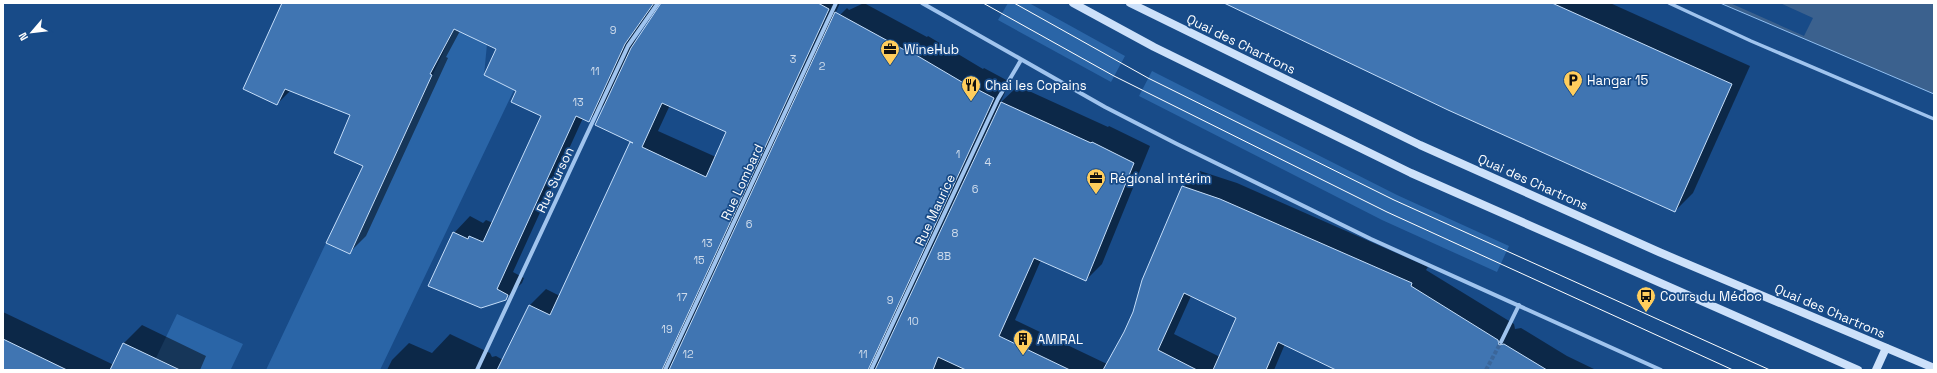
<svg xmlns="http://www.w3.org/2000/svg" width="1937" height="373" viewBox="0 0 1937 373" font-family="'Space Grotesk',sans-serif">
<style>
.green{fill:#2a65a7}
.water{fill:#3b618e;stroke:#92bff0}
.pier{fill:#184b88}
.shadow{fill:#0007;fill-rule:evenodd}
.building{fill:#4075b2;stroke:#c5defa;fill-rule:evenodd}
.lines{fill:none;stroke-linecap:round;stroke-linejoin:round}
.minor-tunnel{stroke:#3b669a;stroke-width:4;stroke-dasharray:4 2;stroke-linecap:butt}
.pedestrian{stroke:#a0c4ee;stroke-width:3.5}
.minor{stroke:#a0c4ee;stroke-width:4}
.secondary{stroke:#cde1fa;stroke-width:8}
.tram{stroke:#fff;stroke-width:1}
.labels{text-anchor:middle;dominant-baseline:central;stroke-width:3.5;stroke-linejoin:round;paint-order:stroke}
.number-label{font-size:11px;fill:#cfdcec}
.street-label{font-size:13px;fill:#fff;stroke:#184b88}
.poi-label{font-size:13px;fill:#fff;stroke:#184b88;text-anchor:start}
</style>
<rect width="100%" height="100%" fill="#184b88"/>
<g class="green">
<path d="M 1008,3 L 1029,3 L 1125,56 L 1111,82 L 998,20 Z"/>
<path d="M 454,29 L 487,44 L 484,75 L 514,90 L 380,370 L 266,370 L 326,243 L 350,254 Z"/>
<path d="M 1152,71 L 1397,195 L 1509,246 L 1497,272 L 1382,220 L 1139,96 Z"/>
<path d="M 177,314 L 243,344 L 231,369 L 233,370 L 181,370 L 156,358 Z"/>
</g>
<path class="water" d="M 1720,3 L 1934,3 L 1934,94 Z"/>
<path class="pier" d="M 1730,3 L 1780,3 L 1813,18 L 1804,36 Z"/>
<g class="shadow">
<path d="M 283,3 L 658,3 L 641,27 L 633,46 L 662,3 L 840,3 L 830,25 L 847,8 L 849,10 L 864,3 L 927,37 L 928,36 L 983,69 L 984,68 L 1010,82 L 1000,103 L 1018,86 L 1108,127 L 1109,126 L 1150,146 L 1102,264 L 1086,280 L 1041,260 L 1015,320 L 1107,364 L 1125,333 L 1134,312 L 1183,187 L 1200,171 L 1237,183 L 1428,267 L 1426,270 L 1514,324 L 1515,329 L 1521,328 L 1567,356 L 1596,370 L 1338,370 L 1285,344 L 1274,370 L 387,370 L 392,360 L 409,343 L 432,353 L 450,334 L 490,353 L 492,357 L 496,356 L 503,360 L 530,305 L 546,289 L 560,296 L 632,141 L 606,103 L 589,120 L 583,118 L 513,272 L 524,278 L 522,283 L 505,299 L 454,233 L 470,216 L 483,223 L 486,220 L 493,223 L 542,116 L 518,90 L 497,48 L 460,31 L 446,57 L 448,58 L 366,236 L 349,253 L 364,165 L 352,114 L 291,90 L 277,104 ZM 670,105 L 727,131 L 716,157 L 658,131 ZM 1191,296 L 1238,317 L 1220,357 L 1174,334 Z"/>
<path d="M 1227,3 L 1610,3 L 1750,66 L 1693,193 L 1675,211 Z"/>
<path d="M 3,312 L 114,365 L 124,343 L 142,325 L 206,356 L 200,370 L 3,370 Z"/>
</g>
<g class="building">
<path d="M 282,3 L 654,3 L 625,44 L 589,122 L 576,116 L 497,289 L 508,295 L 506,300 L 481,308 L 428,286 L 453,232 L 468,239 L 469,236 L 483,242 L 541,116 L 511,102 L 516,91 L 484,75 L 496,49 L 454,29 L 430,74 L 432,75 L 350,254 L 326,243 L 363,166 L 334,153 L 350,115 L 285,89 L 277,105 L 243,89 Z"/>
<path d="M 661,3 L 818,3 L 829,9 L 662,370 L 497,370 L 529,305 L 550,315 L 630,142 L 633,143 L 595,125 L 631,48 ZM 662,103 L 726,132 L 706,177 L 642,147 Z"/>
<path d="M 1224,3 L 1552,3 L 1732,84 L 1675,212 L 1448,110 Z"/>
<path d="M 835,12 L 910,53 L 911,52 L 967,85 L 967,84 L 994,98 L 868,370 L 669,370 Z"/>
<path d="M 1001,102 L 1091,143 L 1092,142 L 1134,163 L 1086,281 L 1034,258 L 999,336 L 1070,370 L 966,370 L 938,357 L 933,370 L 875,370 Z"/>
<path d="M 1182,186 L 1220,199 L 1412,283 L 1411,286 L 1498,340 L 1499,345 L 1504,344 L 1547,370 L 1336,370 L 1278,342 L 1266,370 L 1213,370 L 1236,318 L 1184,293 L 1158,350 L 1197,370 L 1103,370 L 1124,332 L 1133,312 L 1142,280 Z"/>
<path d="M 3,339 L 67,370 L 3,370 Z"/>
<path d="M 123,343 L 180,370 L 110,370 Z"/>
</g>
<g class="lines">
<path class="minor-tunnel" d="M 1486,370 L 1501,342"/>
<path class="pedestrian" d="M 1669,3 L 1751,41 L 1934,119"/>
<g class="minor">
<path d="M 922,3 L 1105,107 L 1177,144 L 1371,239 L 1661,370"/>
<path d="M 1501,342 L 1519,305"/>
<path d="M 477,370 L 628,46 L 658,3"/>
<path d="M 665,370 L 836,3"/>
<path d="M 871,370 L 998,99 L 1021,60"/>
</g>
<g class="secondary">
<path d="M 1073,3 L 1154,47 L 1411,173 L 1858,370"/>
<path d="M 1130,3 L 1420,145 L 1659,252 L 1934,368"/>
<path d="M 1876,370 L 1886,348"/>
</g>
<g class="tram">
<path d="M 983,3 L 1114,76 L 1387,212 L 1733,370"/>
<path d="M 1014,3 L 1148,78 L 1394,200 L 1770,370"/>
</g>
</g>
<defs>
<symbol id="office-pin" viewBox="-11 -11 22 30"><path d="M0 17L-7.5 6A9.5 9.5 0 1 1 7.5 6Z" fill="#ffcd5c" stroke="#184b88"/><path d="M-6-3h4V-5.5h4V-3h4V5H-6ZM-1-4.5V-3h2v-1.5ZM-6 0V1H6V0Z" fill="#111"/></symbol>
<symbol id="parking-pin" viewBox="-11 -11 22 30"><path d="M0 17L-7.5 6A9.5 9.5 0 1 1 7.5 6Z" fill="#ffcd5c" stroke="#184b88"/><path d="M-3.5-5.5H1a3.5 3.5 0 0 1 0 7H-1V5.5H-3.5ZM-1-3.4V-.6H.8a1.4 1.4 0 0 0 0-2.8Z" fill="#111"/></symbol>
<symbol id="restaurant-pin" viewBox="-11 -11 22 30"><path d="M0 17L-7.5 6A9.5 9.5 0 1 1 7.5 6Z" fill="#ffcd5c" stroke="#184b88"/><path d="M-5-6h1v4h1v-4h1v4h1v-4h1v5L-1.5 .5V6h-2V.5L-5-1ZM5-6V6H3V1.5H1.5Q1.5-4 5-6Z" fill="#111"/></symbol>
<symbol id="bus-pin" viewBox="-11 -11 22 30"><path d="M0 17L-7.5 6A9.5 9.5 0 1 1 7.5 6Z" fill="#ffcd5c" stroke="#184b88"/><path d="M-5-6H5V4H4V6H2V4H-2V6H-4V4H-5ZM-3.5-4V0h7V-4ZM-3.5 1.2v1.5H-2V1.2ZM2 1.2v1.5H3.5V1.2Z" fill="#111"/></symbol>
<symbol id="building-pin" viewBox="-11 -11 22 30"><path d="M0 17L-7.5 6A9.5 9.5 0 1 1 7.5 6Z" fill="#ffcd5c" stroke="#184b88"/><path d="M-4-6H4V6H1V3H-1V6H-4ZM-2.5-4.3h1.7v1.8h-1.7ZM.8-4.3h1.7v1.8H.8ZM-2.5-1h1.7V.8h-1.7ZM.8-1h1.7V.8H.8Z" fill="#111"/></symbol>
</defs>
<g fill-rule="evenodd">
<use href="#office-pin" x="879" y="38" width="22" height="30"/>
<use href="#parking-pin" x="1562" y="69" width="22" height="30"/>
<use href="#restaurant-pin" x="960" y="74" width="22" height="30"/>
<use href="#office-pin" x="1085" y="167" width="22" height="30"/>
<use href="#bus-pin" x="1635" y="285" width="22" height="30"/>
<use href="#building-pin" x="1012" y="328" width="22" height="30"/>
</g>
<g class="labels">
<g class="number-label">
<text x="613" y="30">9</text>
<text x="793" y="59">3</text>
<text x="822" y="66">2</text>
<text x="595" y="71">11</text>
<text x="578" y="102">13</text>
<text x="958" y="154">1</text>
<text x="988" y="162">4</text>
<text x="975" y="189">6</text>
<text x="749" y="224">6</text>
<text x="955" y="233">8</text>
<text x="707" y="243">13</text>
<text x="944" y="256">8B</text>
<text x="699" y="260">15</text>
<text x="682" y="297">17</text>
<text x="890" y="300">9</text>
<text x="913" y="321">10</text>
<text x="667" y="329">19</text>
<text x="688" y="354">12</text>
<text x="863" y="354">11</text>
</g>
<g class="street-label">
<text transform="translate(1241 44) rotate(26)">Quai des Chartrons</text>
<text transform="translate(555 180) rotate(-65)">Rue Surson</text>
<text transform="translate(742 182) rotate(-65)">Rue Lombard</text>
<text transform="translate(1533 182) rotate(24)">Quai des Chartrons</text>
<text transform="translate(935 210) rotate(-65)">Rue Maurice</text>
<text transform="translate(1830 311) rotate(23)">Quai des Chartrons</text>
</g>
<g class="poi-label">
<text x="904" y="49">WineHub</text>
<text x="1587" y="80">Hangar 15</text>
<text x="985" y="85">Chai les Copains</text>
<text x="1110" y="178">Régional intérim</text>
<text x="1660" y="296">Cours du Médoc</text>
<text x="1037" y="339">AMIRAL</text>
</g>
</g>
<rect width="1937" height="373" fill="none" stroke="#ffffff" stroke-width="8"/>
<g transform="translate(32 32) rotate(242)" stroke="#184b88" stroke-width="3" paint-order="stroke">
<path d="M0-3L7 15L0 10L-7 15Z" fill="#ffffff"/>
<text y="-6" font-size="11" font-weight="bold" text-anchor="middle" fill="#ffffff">N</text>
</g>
</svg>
